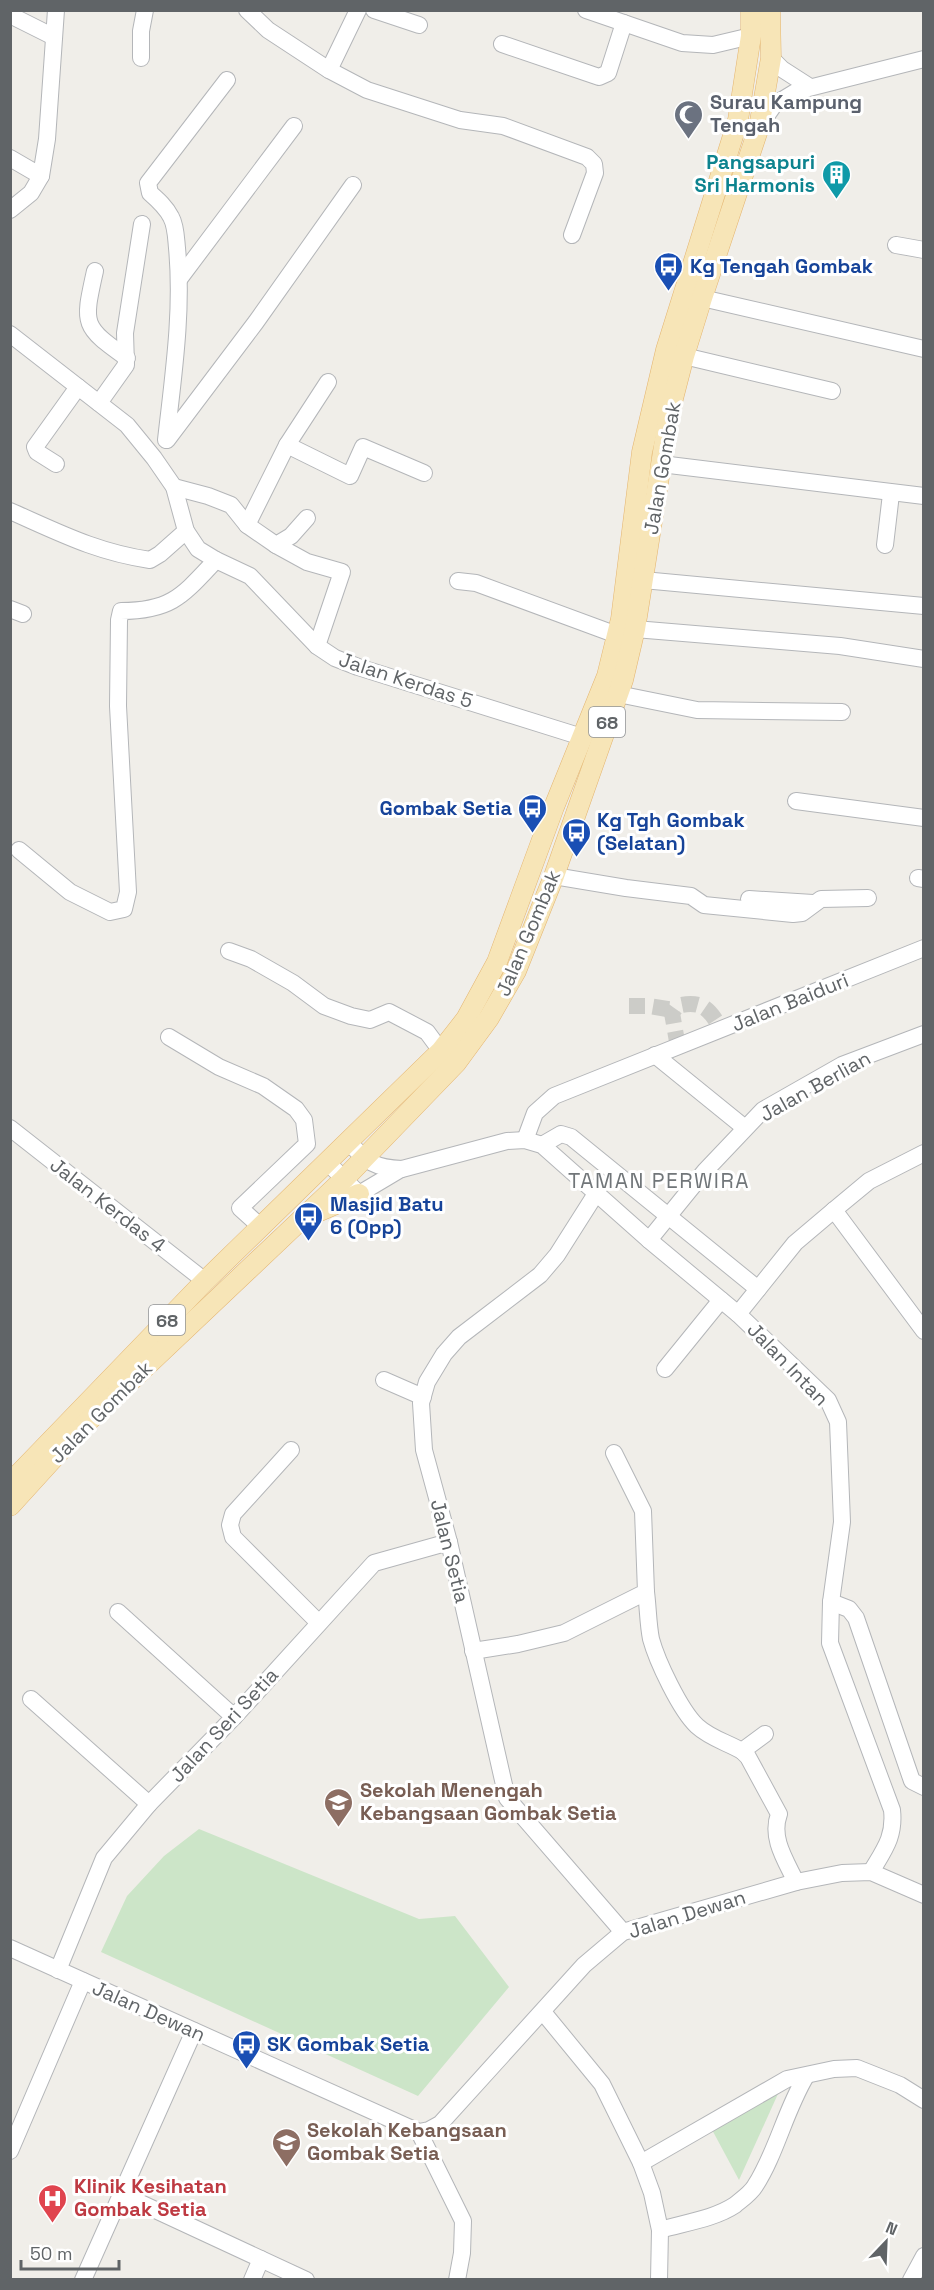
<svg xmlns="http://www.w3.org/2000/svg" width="934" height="2290" viewBox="0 0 934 2290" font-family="'Space Grotesk',sans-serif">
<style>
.green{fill:#cce5c8}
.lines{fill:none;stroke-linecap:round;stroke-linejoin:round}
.minor-tunnel{stroke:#ccccc8;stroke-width:16;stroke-dasharray:16 8;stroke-linecap:butt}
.minor-casing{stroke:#b4b6b9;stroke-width:18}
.major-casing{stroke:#e4b46e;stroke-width:21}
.minor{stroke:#fff;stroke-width:16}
.major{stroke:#f7e5b7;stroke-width:20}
.labels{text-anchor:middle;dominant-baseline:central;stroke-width:6;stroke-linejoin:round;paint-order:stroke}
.shield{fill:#fff;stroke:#909295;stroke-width:1.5}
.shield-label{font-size:18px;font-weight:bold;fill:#606467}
.worship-label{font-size:20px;font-weight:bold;fill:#5b616d;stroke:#fff;text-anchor:start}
.culture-label{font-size:20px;font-weight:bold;fill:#0d838f;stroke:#fff;text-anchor:end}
.transit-label{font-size:20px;font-weight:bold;fill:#164399;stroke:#fff;text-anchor:start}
.street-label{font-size:20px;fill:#606467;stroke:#fff}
.education-label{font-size:20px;font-weight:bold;fill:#785e54;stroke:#fff;text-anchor:start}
.health-label{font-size:20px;font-weight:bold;fill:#be3a42;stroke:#fff;text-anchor:start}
.neighbourhood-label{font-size:21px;letter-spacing:1.5px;fill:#717679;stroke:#fff}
</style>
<rect width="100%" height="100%" fill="#f0eee9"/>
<g class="green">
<path d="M 199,1829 L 419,1919 L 455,1916 L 509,1987 L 418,2096 L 101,1952 L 127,1896 L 164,1856 Z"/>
<path d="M 782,2085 L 739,2180 L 710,2126 Z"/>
</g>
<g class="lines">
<g class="minor-tunnel">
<path d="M 629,1006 L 650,1006 L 673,1010"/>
<path d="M 678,1047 L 672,1013 L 677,1006 C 702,999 710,1010 721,1029"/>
</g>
<defs>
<g id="minor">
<path d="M 247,10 L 268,30 L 329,70 L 367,90 L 460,120 L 503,126 L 587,157 L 594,164 L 595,173 L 572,235"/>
<path d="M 374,10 L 419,25"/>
<path d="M 586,10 L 682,43 L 713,45 L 751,36"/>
<path d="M 10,15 L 54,37"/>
<path d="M 502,44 L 599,77 L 608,73 L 624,23"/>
<path d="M 141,58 L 141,31 L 145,10"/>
<path d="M 771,58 L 782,69 L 810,87"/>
<path d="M 329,70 L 358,10"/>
<path d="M 760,125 L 774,105 L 797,91 L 924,59"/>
<path d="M 10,158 L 41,176"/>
<path d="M 10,210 L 31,193 L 41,176 L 47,139 L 56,10"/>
<path d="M 896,245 L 924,250"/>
<path d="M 95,271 C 83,325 82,326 127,358"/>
<path d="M 180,278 L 294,126"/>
<path d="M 702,298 L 924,349"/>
<path d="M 10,334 L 127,425 L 154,458 L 174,487 L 186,531 L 198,549 L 216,560 L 250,576 L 317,646 L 335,658 L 358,667 L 582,737"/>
<path d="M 684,356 L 832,391"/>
<path d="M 99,403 L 126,365 L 125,333 L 142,224"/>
<path d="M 166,440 C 173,377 183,312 177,248 C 176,238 176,226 171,217 C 166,207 158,200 150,193 L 148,183 L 227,80"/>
<path d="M 167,440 L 256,322 L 353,185"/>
<path d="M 287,445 L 350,476 L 363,447 L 424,473"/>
<path d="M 56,464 L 37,452 L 35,447 L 78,387"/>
<path d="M 661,464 L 924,496"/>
<path d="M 174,487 L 208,496 L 231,505 L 247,525 L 276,545 L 291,536 L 307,518"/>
<path d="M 10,511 C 60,533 96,552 150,560 L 160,554 L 186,531"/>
<path d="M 247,525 L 287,445 L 328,382"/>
<path d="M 276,545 L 307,562 L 342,572 L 317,646"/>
<path d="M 885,545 L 891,494"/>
<path d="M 643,580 L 924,606"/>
<path d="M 458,581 L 476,583 L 617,635"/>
<path d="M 10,609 L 23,614"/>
<path d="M 635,629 L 840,646 L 924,659"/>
<path d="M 618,694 L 697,710 L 842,712"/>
<path d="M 796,801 L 924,818"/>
<path d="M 19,850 L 70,892 L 110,912 L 124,909 L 128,892 L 118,706 L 119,620 L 121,611 C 172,611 183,595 216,560"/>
<path d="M 554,876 L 626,888 L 691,896 L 704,905 L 793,914 L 802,913 L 821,899 L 868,898"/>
<path d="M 918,878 L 924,879"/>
<path d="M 749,899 L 813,903"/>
<path d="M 229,951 L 251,959 L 293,983 L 324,1006 L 351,1016 L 370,1020 L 389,1012 L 427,1032 L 441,1051"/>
<path d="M 169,1037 L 219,1067 L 263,1086 L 296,1109 L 304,1120 L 307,1144 L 240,1208 L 261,1227"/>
<path d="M 655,1055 L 745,1128"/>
<path d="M 10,1128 L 205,1281"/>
<path d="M 525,1140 L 535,1113 L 554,1096 L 924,948"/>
<path d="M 349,1143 C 368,1162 374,1168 402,1169 L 507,1141 L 525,1140 L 542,1145 L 649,1240 L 738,1314 L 828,1400 L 838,1422 L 842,1522 L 831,1602 L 830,1643 L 892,1810 C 895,1837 884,1850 871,1872"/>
<path d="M 542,1145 L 561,1134 L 571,1137 L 758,1289"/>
<path d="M 328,1163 L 359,1194 L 401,1169"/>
<path d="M 597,1192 L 557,1255 L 540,1275 L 459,1337 L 444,1354 L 427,1382 L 421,1403 L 424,1450 L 449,1542 L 507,1798 L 623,1932"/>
<path d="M 834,1210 L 924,1331"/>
<path d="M 649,1240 L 705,1171 L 763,1110 L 842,1065 L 924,1034"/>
<path d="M 738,1314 L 795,1243 L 834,1210 L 869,1181 L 924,1153"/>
<path d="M 665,1369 L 721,1300"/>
<path d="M 384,1380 L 423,1397"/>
<path d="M 291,1450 L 233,1514 L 230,1525 L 233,1537 L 319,1623"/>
<path d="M 646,1592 C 648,1607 648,1624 651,1639 C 657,1661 680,1710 697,1726 C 710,1738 726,1742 742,1751"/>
<path d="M 831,1602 L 849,1609 L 856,1618 L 912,1781 L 924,1787"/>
<path d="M 118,1612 L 234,1717"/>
<path d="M 473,1651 L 518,1644 L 564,1633 L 646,1592 L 643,1511 L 614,1453"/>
<path d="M 31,1699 L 149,1804"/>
<path d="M 765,1734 L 742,1751 L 748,1757 L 779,1814 C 770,1838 786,1861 796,1882"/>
<path d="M 10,1948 L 419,2132 L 429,2130 L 440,2124 L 584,1965 L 623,1932 L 796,1882 L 842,1873 L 871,1872 L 924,1895"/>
<path d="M 58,1970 L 104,1858 L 149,1804 L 234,1717 L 374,1563 L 449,1542"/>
<path d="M 543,2012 L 602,2084 L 641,2163 L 652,2193 L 660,2230 L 659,2280"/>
<path d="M 419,2132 L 463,2221 L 462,2253 L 457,2280"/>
<path d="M 10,2151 L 83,1981"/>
<path d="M 641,2163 L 787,2079 L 834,2069 L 857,2068 L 900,2085 L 924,2100"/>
<path d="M 121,2194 L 306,2280"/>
<path d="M 660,2230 C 683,2223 714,2219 735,2205 C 741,2200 751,2193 755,2186 C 776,2154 785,2111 806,2076"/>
<path d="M 83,2280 L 194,2031"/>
<path d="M 252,2280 L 261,2259"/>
<path d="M 911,2280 L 924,2256"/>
</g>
<g id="major">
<path d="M 315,1213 L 359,1194"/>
<path d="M 10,1483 L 205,1281 L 441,1051 L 466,1019 L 497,962 L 554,807 L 607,676 L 621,619 L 642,452 L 666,350 L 738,120 L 751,36 L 751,10"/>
<path d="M 10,1506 L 81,1428 L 344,1179 L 456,1063 L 489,1018 L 516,971 L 554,876 L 623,680 L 635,629 L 669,414 L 684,356 L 702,298 L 759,127 L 771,58 L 770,10"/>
</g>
</defs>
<use href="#minor" class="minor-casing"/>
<use href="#major" class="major-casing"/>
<use href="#minor" class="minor"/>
<use href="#major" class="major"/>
</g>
<defs>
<symbol id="mosque-pin" viewBox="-11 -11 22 30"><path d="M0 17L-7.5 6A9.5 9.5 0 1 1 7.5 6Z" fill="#6b7280" stroke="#fff"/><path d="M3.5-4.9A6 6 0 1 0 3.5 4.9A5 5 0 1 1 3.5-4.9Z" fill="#fff"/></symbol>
<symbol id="building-pin" viewBox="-11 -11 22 30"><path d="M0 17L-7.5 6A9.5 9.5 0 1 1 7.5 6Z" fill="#0f9aa8" stroke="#fff"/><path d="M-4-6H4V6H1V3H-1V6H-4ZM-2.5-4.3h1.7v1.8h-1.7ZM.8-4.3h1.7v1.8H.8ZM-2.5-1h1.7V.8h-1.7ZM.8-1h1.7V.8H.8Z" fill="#fff"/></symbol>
<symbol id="bus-pin" viewBox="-11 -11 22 30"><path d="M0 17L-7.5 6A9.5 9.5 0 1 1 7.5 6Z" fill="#1a4fb4" stroke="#fff"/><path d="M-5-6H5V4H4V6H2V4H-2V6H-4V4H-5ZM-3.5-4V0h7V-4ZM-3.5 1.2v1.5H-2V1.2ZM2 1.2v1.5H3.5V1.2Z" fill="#fff"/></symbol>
<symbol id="school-pin" viewBox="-11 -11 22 30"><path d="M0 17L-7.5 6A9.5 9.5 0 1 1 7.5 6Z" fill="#8d6e63" stroke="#fff"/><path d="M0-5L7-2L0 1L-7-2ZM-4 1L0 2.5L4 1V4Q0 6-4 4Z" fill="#fff"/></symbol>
<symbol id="hospital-pin" viewBox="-11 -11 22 30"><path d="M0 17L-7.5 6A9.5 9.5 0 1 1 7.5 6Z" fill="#e0444e" stroke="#fff"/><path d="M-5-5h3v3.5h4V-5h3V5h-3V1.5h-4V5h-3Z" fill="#fff"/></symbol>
</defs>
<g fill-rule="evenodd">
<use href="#mosque-pin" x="672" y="98" width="33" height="45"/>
<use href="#building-pin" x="820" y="158" width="33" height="45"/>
<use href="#bus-pin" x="652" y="250" width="33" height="45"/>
<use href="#bus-pin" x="516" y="792" width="33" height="45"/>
<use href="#bus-pin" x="560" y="816" width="33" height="45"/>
<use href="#bus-pin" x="292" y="1200" width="33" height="45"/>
<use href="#school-pin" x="322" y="1786" width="33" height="45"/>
<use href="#bus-pin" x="230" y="2028" width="33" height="45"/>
<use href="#school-pin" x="270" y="2126" width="33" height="45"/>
<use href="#hospital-pin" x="36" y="2182" width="33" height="45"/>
</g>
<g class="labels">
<g class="shield">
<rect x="589" y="707" width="36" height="30" rx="4.5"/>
<rect x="149" y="1305" width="36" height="30" rx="4.5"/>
</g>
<g class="shield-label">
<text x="607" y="722">68</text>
<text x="167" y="1320">68</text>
</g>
<g class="worship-label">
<text x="710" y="102">Surau Kampung<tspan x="710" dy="23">Tengah</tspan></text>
</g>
<g class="culture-label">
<text x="815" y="162">Pangsapuri<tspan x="815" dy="23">Sri Harmonis</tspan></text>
</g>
<g class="transit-label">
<text x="690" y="266">Kg Tengah Gombak</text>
<text x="512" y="808" text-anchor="end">Gombak Setia</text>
<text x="597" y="820">Kg Tgh Gombak<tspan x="597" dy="23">(Selatan)</tspan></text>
<text x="330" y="1204">Masjid Batu<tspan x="330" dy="23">6 (Opp)</tspan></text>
<text x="267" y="2044">SK Gombak Setia</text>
</g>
<g class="street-label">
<text transform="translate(662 468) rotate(-80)">Jalan Gombak</text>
<text transform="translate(406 680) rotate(18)">Jalan Kerdas 5</text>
<text transform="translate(528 933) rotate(-67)">Jalan Gombak</text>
<text transform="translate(790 1002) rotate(-22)">Jalan Baiduri</text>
<text transform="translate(815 1086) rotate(-29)">Jalan Berlian</text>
<text transform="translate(108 1205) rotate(38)">Jalan Kerdas 4</text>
<text transform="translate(788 1364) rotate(46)">Jalan Intan</text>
<text transform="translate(101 1412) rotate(-45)">Jalan Gombak</text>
<text transform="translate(450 1551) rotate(76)">Jalan Setia</text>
<text transform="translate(224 1725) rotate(-47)">Jalan Seri Setia</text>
<text transform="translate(687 1914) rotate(-17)">Jalan Dewan</text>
<text transform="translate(149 2011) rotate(24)">Jalan Dewan</text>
</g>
<g class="education-label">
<text x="360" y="1790">Sekolah Menengah<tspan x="360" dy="23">Kebangsaan Gombak Setia</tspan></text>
<text x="307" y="2130">Sekolah Kebangsaan<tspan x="307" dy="23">Gombak Setia</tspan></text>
</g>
<g class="health-label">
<text x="74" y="2186">Klinik Kesihatan<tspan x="74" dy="23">Gombak Setia</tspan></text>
</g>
<g class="neighbourhood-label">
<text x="659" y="1180">TAMAN PERWIRA</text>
</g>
</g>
<rect width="934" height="2290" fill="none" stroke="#606467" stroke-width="24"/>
<g transform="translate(886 2242) rotate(23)" stroke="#ffffff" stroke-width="4.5" paint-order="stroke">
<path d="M0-4.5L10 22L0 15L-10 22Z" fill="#606467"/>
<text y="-9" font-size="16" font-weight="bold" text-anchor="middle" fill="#606467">N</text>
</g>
<path d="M21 2260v9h98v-9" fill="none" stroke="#606467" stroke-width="3"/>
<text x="30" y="2260" font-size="18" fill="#606467" stroke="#ffffff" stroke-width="4.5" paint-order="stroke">50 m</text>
</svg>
